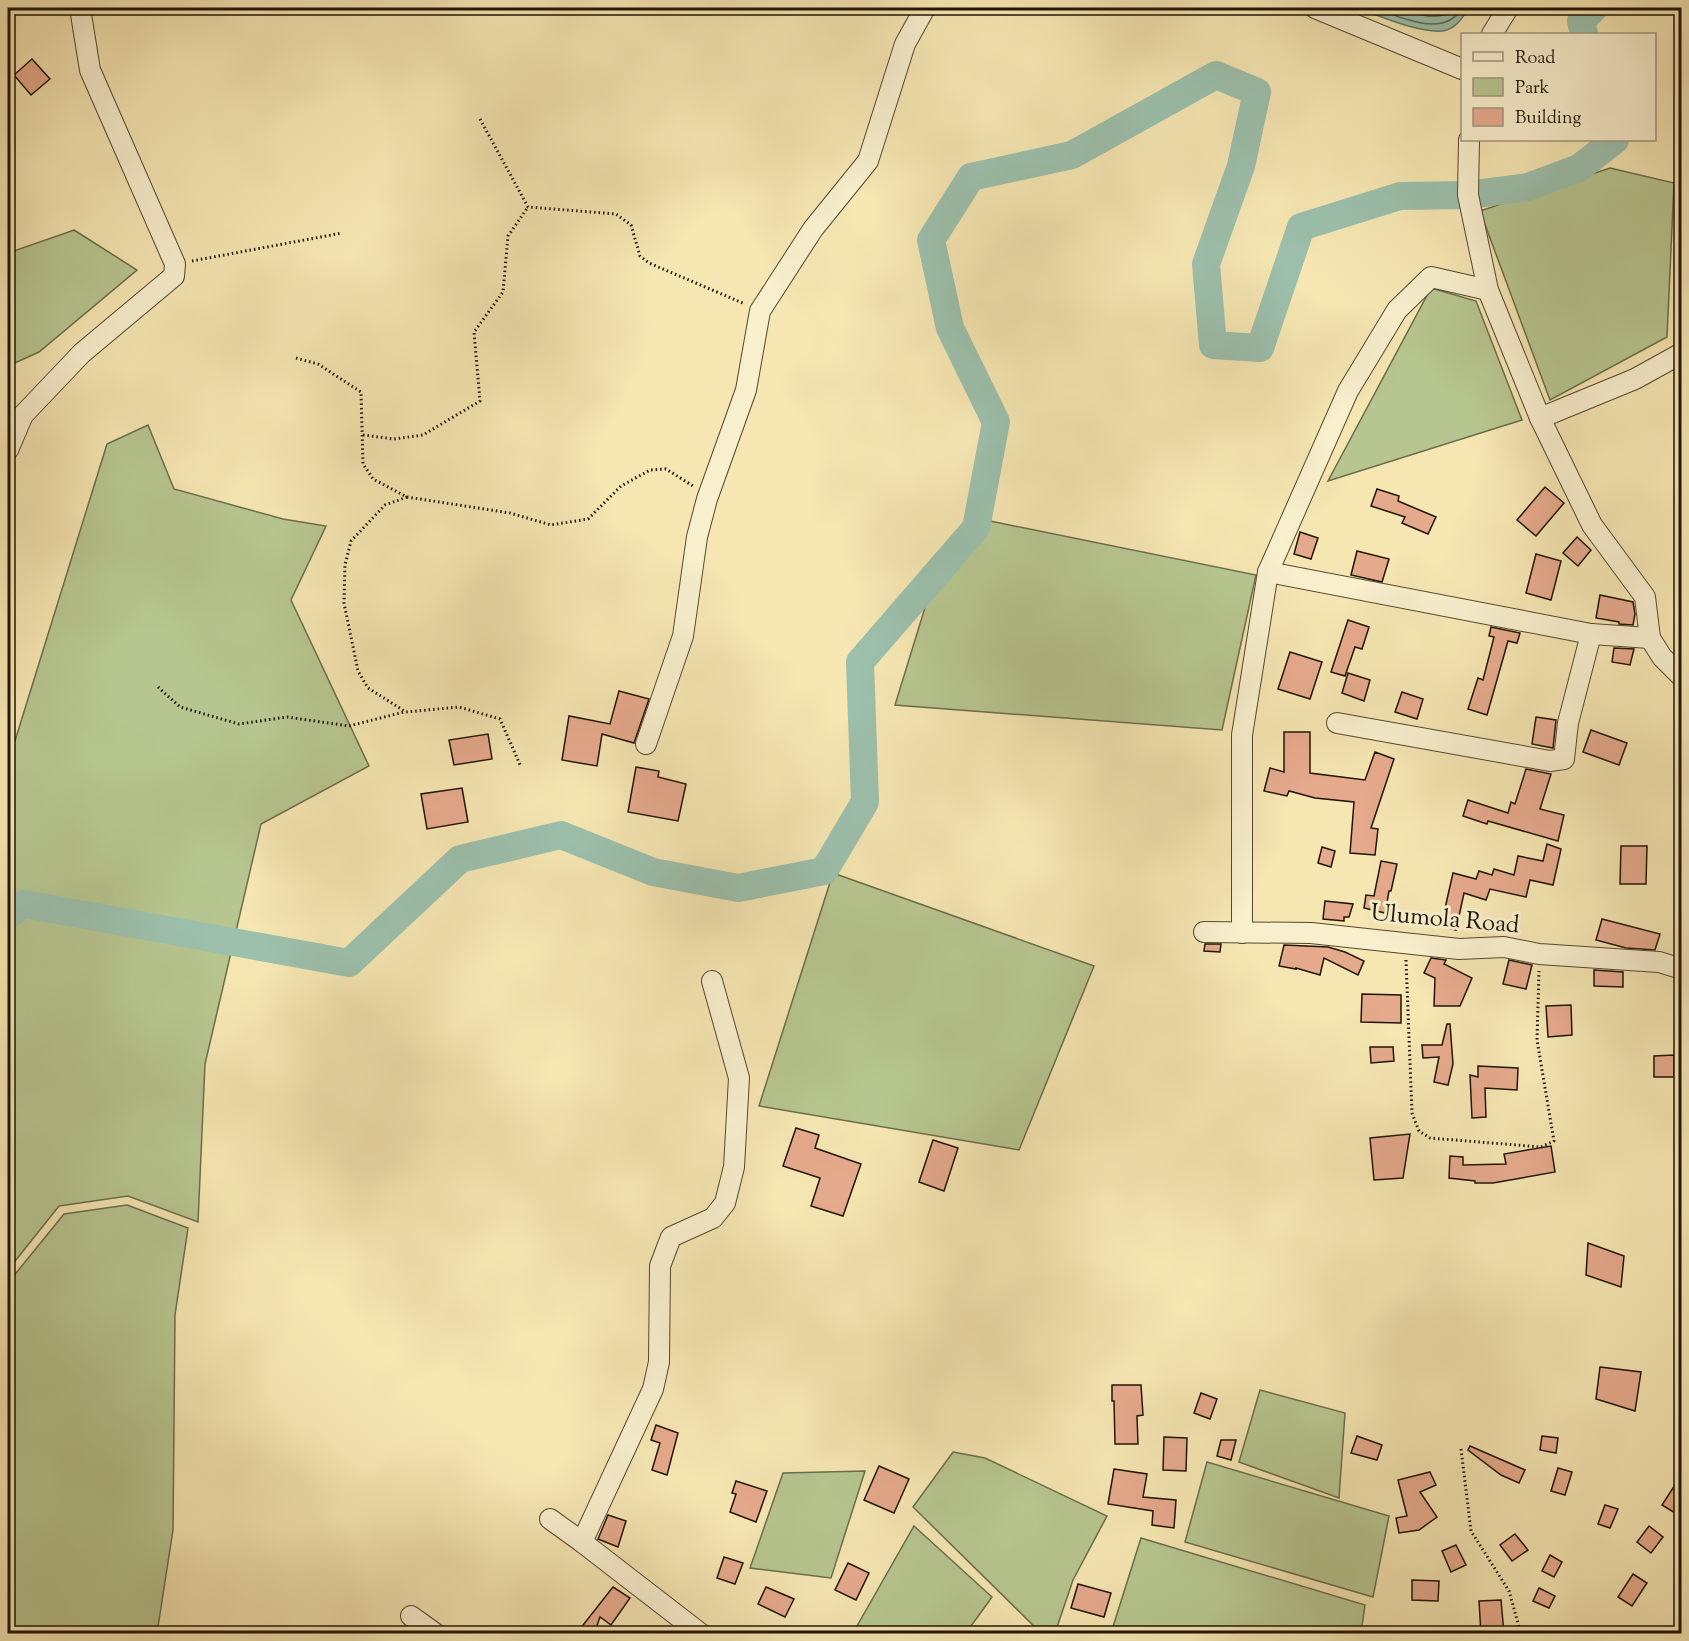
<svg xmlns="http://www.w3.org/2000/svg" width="1689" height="1641" viewBox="0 0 1689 1641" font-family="'Sorts Mill Goudy',serif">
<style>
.green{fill:#b7c690;stroke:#6c6d4a;stroke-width:1.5}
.water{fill:#9cc0ac;stroke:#6a7b69;stroke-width:1.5}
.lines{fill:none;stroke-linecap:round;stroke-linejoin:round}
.shore{stroke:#5e6a58;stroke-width:1.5}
.river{stroke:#9cc0ac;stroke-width:28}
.building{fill:#e5aa8c;stroke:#201405;stroke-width:1.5}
.minor-casing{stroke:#554830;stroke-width:22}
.path{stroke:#201405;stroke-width:3;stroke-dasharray:1.5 3;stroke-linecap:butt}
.minor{stroke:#f8efcd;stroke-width:20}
.labels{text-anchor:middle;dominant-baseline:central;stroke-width:6;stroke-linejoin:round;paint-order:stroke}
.street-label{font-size:24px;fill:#201405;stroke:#f8efcd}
</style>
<rect width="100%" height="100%" fill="#f5e6b2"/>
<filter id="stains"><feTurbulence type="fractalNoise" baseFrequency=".00333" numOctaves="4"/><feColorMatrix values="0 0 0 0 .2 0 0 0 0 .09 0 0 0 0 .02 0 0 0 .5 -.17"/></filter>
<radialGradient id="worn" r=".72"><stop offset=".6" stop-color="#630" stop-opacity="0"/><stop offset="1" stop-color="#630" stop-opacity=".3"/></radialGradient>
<g class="green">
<path d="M 1610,168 L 1674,183 L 1667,337 L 1550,400 L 1480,211 Z"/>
<path d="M 74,230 L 137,270 L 39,352 L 8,366 L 8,253 Z"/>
<path d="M 1431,288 L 1476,301 L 1522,420 L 1328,481 Z"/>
<path d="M 148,425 L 174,489 L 283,519 L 326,526 L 291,600 L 369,766 L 261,824 L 205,1064 L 198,1222 L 128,1196 L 59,1206 L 8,1270 L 8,749 L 14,744 L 107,444 Z"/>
<path d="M 990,521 L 1256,575 L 1222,730 L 895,705 L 927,601 Z"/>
<path d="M 833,873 L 1094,966 L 1019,1150 L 759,1106 Z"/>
<path d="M 127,1205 L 188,1228 L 175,1315 L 173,1530 L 157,1633 L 8,1633 L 8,1283 L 64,1214 Z"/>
<path d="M 1260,1390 L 1345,1413 L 1339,1498 L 1239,1462 Z"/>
<path d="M 953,1452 L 985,1458 L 1107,1516 L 1073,1580 L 1055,1633 L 1041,1633 L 913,1507 Z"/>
<path d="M 1207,1462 L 1389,1516 L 1373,1597 L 1185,1542 Z"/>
<path d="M 865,1471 L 831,1578 L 750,1568 L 783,1473 Z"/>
<path d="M 914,1526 L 992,1597 L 966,1633 L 860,1633 L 857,1626 Z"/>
<path d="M 1141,1538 L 1365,1605 L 1361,1633 L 1111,1633 Z"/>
</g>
<path class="water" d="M 1357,8 L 1469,8 C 1463,17 1455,30 1442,31 C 1418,33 1380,16 1357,8 Z"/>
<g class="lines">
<g class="shore">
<path d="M 1374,8 C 1401,17 1444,39 1462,8"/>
<path d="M 1396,8 C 1413,13 1442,24 1454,8"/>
</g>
<g class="river">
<path d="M 1584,34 L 1581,21 L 1594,8"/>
<path d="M 8,915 L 24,904 L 349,963 L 460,859 L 561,835 L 653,872 L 738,888 L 824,871 L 865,802 L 860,662 L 976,528 L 996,422 L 950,328 L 931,240 L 971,177 L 1072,155 L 1216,75 L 1257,92 L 1241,166 L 1206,264 L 1213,345 L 1260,348 L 1301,227 L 1400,196 L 1468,195 L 1528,187 L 1579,168 L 1615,140"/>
</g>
</g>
<g class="building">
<path d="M 32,59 L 50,79 L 31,95 L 14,75 Z"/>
<path d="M 1545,487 L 1564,503 L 1536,536 L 1517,520 Z"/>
<path d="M 1377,489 L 1399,496 L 1398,501 L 1436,517 L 1428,534 L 1402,523 L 1405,517 L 1371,506 Z"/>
<path d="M 1300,532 L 1318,538 L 1311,559 L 1294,554 Z"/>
<path d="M 1577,537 L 1591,550 L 1578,566 L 1563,553 Z"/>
<path d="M 1357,551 L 1389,559 L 1382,582 L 1351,575 Z"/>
<path d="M 1536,554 L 1561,561 L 1551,600 L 1526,593 Z"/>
<path d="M 1600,595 L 1633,602 L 1635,614 L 1633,625 L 1619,624 L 1619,622 L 1596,618 Z"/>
<path d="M 1348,620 L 1369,627 L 1362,649 L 1355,647 L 1345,676 L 1331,672 Z"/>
<path d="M 1491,627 L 1520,633 L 1517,643 L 1508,641 L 1487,715 L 1468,709 L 1478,678 L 1483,680 L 1494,637 L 1489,636 Z"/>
<path d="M 1614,648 L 1634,649 L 1630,665 L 1612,662 Z"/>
<path d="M 1290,652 L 1322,662 L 1310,699 L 1278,689 Z"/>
<path d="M 1348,673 L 1370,680 L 1364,701 L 1342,693 Z"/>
<path d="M 619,691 L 649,699 L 634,743 L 602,734 L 597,766 L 562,760 L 569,716 L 610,724 Z"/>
<path d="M 1402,692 L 1423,699 L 1417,719 L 1395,712 Z"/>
<path d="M 1536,717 L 1556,720 L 1553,748 L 1532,744 Z"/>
<path d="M 1591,730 L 1627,743 L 1619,765 L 1583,752 Z"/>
<path d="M 1284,732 L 1310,732 L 1310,773 L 1365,780 L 1375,752 L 1394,759 L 1371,828 L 1378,829 L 1375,855 L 1350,853 L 1354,802 L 1315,798 L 1289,791 L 1287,796 L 1264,791 L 1270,768 L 1284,772 Z"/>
<path d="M 488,734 L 492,759 L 454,765 L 449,740 Z"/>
<path d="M 636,767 L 659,771 L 658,777 L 686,784 L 678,821 L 628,812 Z"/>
<path d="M 1526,769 L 1551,774 L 1540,809 L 1564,815 L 1558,841 L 1488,821 L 1487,824 L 1463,816 L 1468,800 L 1508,813 L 1511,802 L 1515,804 Z"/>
<path d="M 462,788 L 468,822 L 427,829 L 421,794 Z"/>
<path d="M 1547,844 L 1561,849 L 1553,885 L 1530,880 L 1526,897 L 1490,889 L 1486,900 L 1464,893 L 1456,930 L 1441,926 L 1453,873 L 1476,879 L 1479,871 L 1492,875 L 1494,869 L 1514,875 L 1518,856 L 1543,861 Z"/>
<path d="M 1621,846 L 1647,846 L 1646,884 L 1620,884 Z"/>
<path d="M 1322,847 L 1335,851 L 1331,867 L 1318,863 Z"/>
<path d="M 1381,861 L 1397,864 L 1391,891 L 1389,891 L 1385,913 L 1364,908 L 1366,895 L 1374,896 Z"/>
<path d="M 1325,901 L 1353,904 L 1349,917 L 1344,917 L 1344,921 L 1323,919 Z"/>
<path d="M 1602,919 L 1660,934 L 1655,950 L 1626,948 L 1596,940 Z"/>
<path d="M 1205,944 L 1221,944 L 1220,952 L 1204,951 Z"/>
<path d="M 1284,945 L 1328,947 L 1345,952 L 1364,961 L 1358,975 L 1324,958 L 1320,975 L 1296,968 L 1296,969 L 1279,966 Z"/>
<path d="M 1431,958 L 1446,960 L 1444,964 L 1472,978 L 1460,1006 L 1434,1006 L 1435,978 L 1424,973 Z"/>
<path d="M 1509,960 L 1532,965 L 1526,989 L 1503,984 Z"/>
<path d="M 1594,970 L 1623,972 L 1623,987 L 1594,986 Z"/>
<path d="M 1362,994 L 1401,995 L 1401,1023 L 1361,1022 Z"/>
<path d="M 1571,1005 L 1572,1035 L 1548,1037 L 1546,1006 Z"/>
<path d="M 1447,1024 L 1450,1024 L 1453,1064 L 1448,1085 L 1434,1082 L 1439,1057 L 1423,1058 L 1422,1045 L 1442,1045 Z"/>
<path d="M 1370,1047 L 1393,1047 L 1394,1061 L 1371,1063 Z"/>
<path d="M 1674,1055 L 1674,1077 L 1654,1077 L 1654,1056 Z"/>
<path d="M 1478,1066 L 1518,1068 L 1517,1090 L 1485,1088 L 1486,1117 L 1472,1118 L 1470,1075 L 1478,1077 Z"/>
<path d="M 796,1128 L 819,1135 L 815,1148 L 861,1164 L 843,1216 L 811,1206 L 820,1178 L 783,1166 Z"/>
<path d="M 1410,1134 L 1403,1178 L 1374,1180 L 1370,1138 Z"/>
<path d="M 933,1140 L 958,1148 L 944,1191 L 919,1182 Z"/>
<path d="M 1551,1146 L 1555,1172 L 1493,1183 L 1475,1183 L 1475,1181 L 1449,1178 L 1450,1156 L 1463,1157 L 1463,1165 L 1506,1164 L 1504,1154 Z"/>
<path d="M 1588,1243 L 1624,1256 L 1621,1287 L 1586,1275 Z"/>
<path d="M 1600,1367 L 1641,1372 L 1635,1411 L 1596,1399 Z"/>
<path d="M 1112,1385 L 1141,1385 L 1143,1415 L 1137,1416 L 1138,1444 L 1115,1444 L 1114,1401 L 1112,1401 Z"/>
<path d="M 1201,1393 L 1217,1399 L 1210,1419 L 1194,1413 Z"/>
<path d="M 656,1425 L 678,1433 L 667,1475 L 652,1470 L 660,1443 L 651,1440 Z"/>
<path d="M 1357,1436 L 1382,1445 L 1377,1460 L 1351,1453 Z"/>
<path d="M 1542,1436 L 1558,1438 L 1556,1453 L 1540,1450 Z"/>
<path d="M 1164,1437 L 1187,1438 L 1186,1471 L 1163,1470 Z"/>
<path d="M 1221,1440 L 1236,1440 L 1231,1460 L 1217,1456 Z"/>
<path d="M 1470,1446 L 1525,1470 L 1519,1483 L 1501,1475 L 1468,1450 Z"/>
<path d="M 879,1466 L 909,1479 L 894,1513 L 864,1500 Z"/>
<path d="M 1558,1468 L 1572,1472 L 1565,1495 L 1551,1491 Z"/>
<path d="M 1114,1469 L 1147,1474 L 1143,1497 L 1176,1500 L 1174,1528 L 1152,1525 L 1153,1511 L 1108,1504 Z"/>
<path d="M 1430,1472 L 1436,1485 L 1420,1492 L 1437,1517 L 1419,1530 L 1399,1533 L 1396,1518 L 1407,1516 L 1398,1480 Z"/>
<path d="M 1682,1474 L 1682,1503 L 1675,1513 L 1662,1505 Z"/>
<path d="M 736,1481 L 767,1491 L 756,1522 L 730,1512 L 736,1494 L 732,1493 Z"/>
<path d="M 1605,1505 L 1618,1509 L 1610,1528 L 1598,1524 Z"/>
<path d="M 608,1515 L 626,1521 L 618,1547 L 598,1539 Z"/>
<path d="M 1649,1526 L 1663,1537 L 1651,1553 L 1637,1542 Z"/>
<path d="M 1515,1534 L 1528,1550 L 1512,1561 L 1500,1545 Z"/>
<path d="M 1456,1545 L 1466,1565 L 1451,1572 L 1442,1551 Z"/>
<path d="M 1550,1555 L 1562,1562 L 1554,1577 L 1542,1571 Z"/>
<path d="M 724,1557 L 743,1563 L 735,1584 L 717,1578 Z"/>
<path d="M 848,1563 L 869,1573 L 856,1600 L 835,1590 Z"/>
<path d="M 1633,1574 L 1647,1583 L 1632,1606 L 1618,1597 Z"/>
<path d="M 1412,1580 L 1439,1581 L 1438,1601 L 1412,1600 Z"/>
<path d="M 1078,1584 L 1111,1593 L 1104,1617 L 1071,1608 Z"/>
<path d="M 613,1587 L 630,1598 L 611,1625 L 600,1617 L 594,1634 L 576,1634 Z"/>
<path d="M 766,1587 L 794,1599 L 785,1617 L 758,1604 Z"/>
<path d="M 1539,1588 L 1555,1596 L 1549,1608 L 1533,1601 Z"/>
<path d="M 1501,1600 L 1504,1634 L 1481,1634 L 1479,1601 Z"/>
</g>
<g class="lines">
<defs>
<g id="minor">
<path d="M 1315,8 L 1462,69"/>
<path d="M 1492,34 L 1508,8"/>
<path d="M 1469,140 L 1468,195 L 1488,290 L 1540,418 L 1592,525 L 1645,597 L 1650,638 L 1662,657 L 1682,677"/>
<path d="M 1540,418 L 1635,379 L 1682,353"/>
<path d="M 8,450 L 23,415 L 82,353 L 174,276 L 175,264 L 90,70 L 80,8"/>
<path d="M 1268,572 L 1591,634 L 1650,638"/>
<path d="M 1337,723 L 1550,761 L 1564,759 L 1568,723 L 1591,634"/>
<path d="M 646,744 L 683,636 L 697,537 L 707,499 L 746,390 L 760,311 L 813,229 L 868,161 L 905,44 L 925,8"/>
<path d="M 1204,932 L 1311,933 L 1459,949 L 1504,947 L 1539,954 L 1659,962 L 1682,969"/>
<path d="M 1242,933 L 1242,735 L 1268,572 L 1348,391 L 1397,310 L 1431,277 L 1488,290"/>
<path d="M 550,1519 L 582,1542 L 701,1634"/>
<path d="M 582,1542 L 653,1389 L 659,1362 L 660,1266 L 671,1237 L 713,1218 L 725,1203 L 734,1167 L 739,1078 L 712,981"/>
<path d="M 411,1616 L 436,1634"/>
</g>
</defs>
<use href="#minor" class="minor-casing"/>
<g class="path">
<path d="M 480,119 L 528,207 L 616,214 L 631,225 L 640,256 L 649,263 L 745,304"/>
<path d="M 192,261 L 342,233"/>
<path d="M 296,358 L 318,364 L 361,392 L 363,464 L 373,479 L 407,497 L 510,513 L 551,525 L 588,519 L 621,486 L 650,470 L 666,469 L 693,486"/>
<path d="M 363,435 L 394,439 L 423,435 L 480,401 L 474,332 L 503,292 L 508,236 L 528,207"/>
<path d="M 407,497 L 385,505 L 351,541 L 345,565 L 344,603 L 358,671 L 368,688 L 406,712 L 459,707 L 500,719 L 521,767"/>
<path d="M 158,687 L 180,707 L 239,724 L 287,717 L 349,726 L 404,712"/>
<path d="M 1406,960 L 1412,1113 L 1419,1131 L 1430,1138 L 1541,1147 L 1554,1141 L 1537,1040 L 1539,971"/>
<path d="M 1461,1449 L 1471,1531 L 1509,1591 L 1521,1634"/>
</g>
<use href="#minor" class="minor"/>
</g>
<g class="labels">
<g class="street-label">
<text transform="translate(1445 920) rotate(5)">Ulumola Road</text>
</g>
</g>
<rect width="1689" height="1641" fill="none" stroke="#f5e6b2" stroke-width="30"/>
<rect x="9" y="9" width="1671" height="1623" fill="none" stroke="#201405" stroke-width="3"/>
<rect x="15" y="15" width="1659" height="1611" fill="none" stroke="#201405" stroke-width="1.5"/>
<rect x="1461" y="33" width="195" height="108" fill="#f8efcd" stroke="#a2977d" stroke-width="1.5"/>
<rect x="1473" y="52" width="30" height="9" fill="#f8efcd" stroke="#a2977d" stroke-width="1.5"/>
<text x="1515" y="63" font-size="18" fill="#201405">Road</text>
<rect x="1473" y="78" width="30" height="18" fill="#b7c690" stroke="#a2977d" stroke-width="1.5"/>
<text x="1515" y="93" font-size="18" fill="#201405">Park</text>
<rect x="1473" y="108" width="30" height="18" fill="#e5aa8c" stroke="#a2977d" stroke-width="1.5"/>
<text x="1515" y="123" font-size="18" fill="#201405">Building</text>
<rect width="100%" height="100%" filter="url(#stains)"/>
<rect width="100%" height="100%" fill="url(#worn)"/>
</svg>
